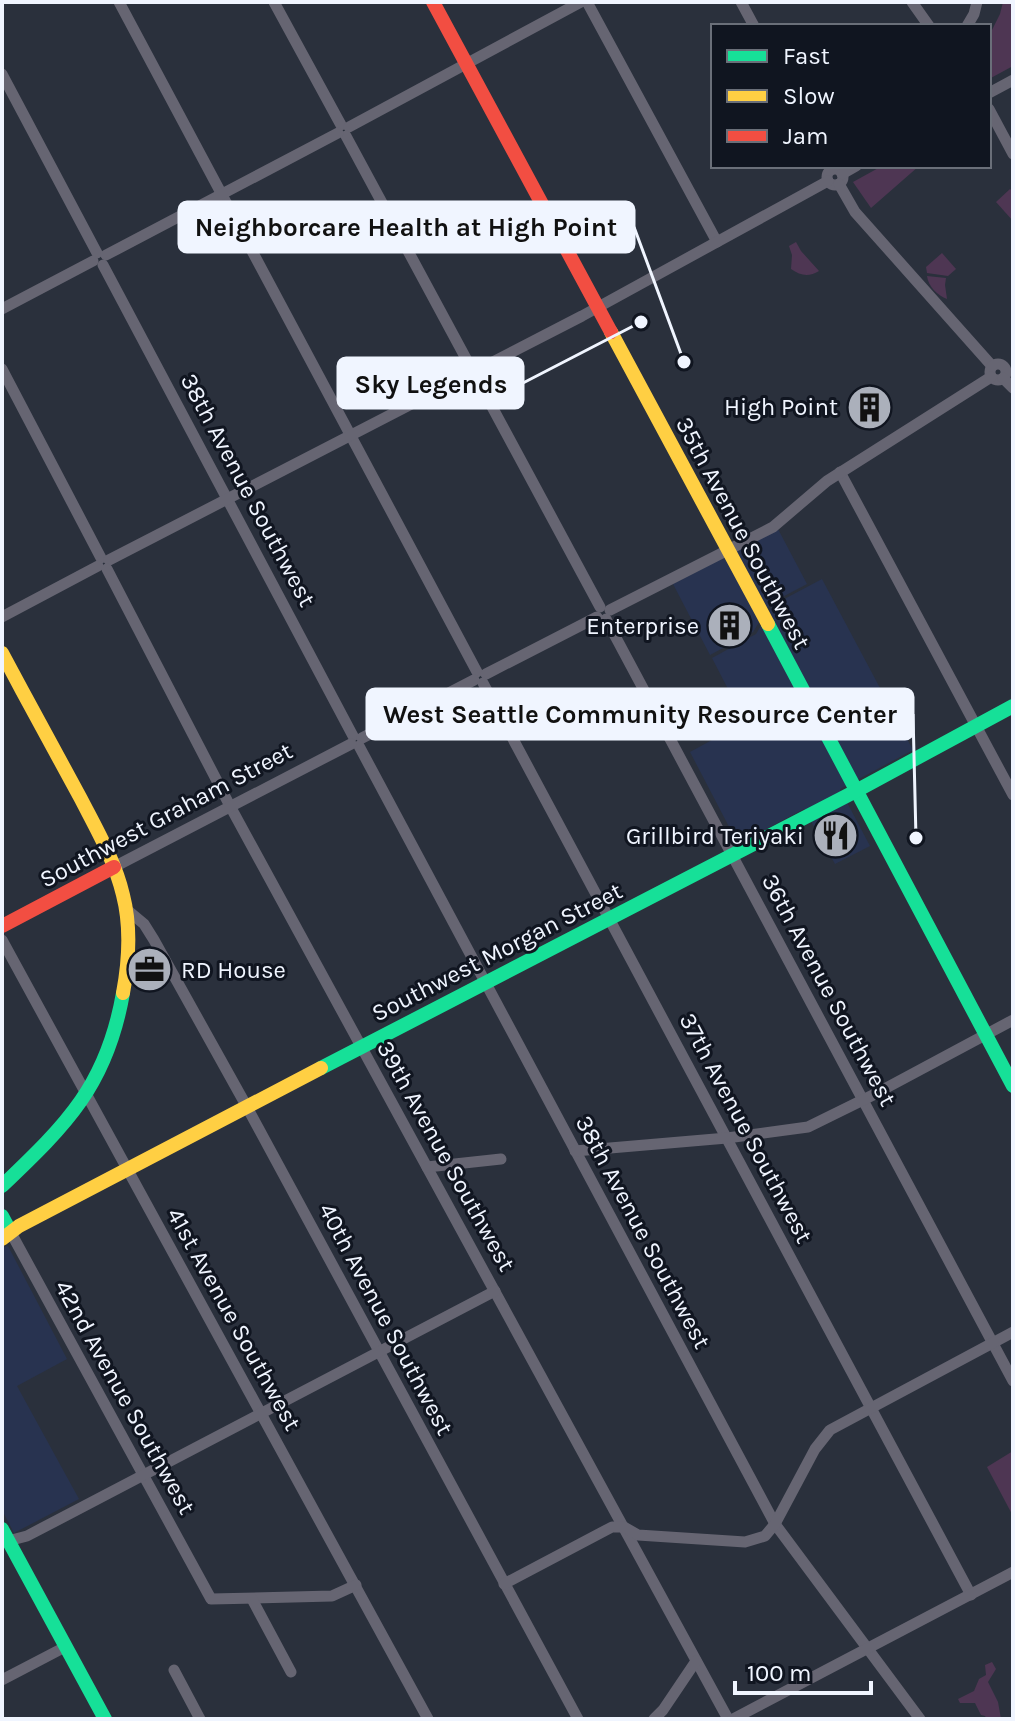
<svg xmlns="http://www.w3.org/2000/svg" width="1015" height="1721" viewBox="0 0 1015 1721" font-family="Karla,sans-serif">
<style>
.built{fill:#283350}
.green{fill:#4e3653}
.lines{fill:none;stroke-linecap:round;stroke-linejoin:round}
.street{stroke:#666572;stroke-width:11}
.fast{stroke:#16e098;stroke-width:14}
.slow{stroke:#ffcf43;stroke-width:14}
.jam{stroke:#f24e42;stroke-width:14}
.labels{text-anchor:middle;dominant-baseline:central;stroke-width:6;stroke-linejoin:round;paint-order:stroke}
.poi-label{font-size:24px;fill:#f0f5ff;stroke:#101520;text-anchor:end}
.street-label{font-size:24px;fill:#f0f5ff;stroke:#101520}
.leader{fill:none;stroke:#f0f5ff;stroke-width:3}
.callout-dot{fill:#f0f5ff;stroke:#101520;stroke-width:3}
.callout{fill:#f0f5ff;stroke:#f0f5ff;stroke-width:3}
.callout-label{font-size:26px;text-anchor:middle;font-weight:bold;fill:#111}
</style>
<rect width="100%" height="100%" fill="#2a303c"/>
<g class="built">
<path d="M 778,529 L 807,584 L 771,603 L 753,632 L 710,655 L 673,584 Z"/>
<path d="M 822,579 L 913,750 L 840,789 L 870,846 L 835,864 L 804,809 L 738,844 L 690,752 L 745,722 L 712,658 L 756,634 L 773,605 Z"/>
<path d="M 8,1246 L 67,1359 L 17,1386 L 79,1499 L 14,1533 L 2,1510 L 2,1247 Z"/>
</g>
<g class="green">
<path d="M 1003,2 L 1013,2 L 1013,66 L 989,79 L 989,36 L 1000,14 Z"/>
<path d="M 882,166 L 919,166 L 871,208 L 853,182 Z"/>
<path d="M 1010,189 L 1013,192 L 1013,221 L 996,202 Z"/>
<path d="M 796,242 L 801,251 L 819,271 C 809,277 801,276 791,269 L 792,255 L 789,246 Z"/>
<path d="M 942,253 L 956,269 L 948,276 L 927,273 L 926,267 Z"/>
<path d="M 927,276 L 946,278 L 945,285 L 947,299 C 938,296 928,286 927,276 Z"/>
<path d="M 1013,1451 L 1013,1516 L 987,1467 Z"/>
<path d="M 992,1662 L 996,1669 L 988,1682 L 998,1702 L 1001,1719 L 987,1719 L 985,1716 L 981,1715 L 975,1703 L 960,1703 L 958,1699 L 974,1691 L 979,1679 L 986,1675 L 985,1665 Z"/>
</g>
<g class="lines">
<g class="street">
<path d="M 119,2 L 477,672"/>
<path d="M 274,2 L 341,125"/>
<path d="M 587,2 L 717,242"/>
<path d="M 741,2 L 754,26"/>
<path d="M 912,2 L 929,26"/>
<path d="M 967,26 L 974,14 L 977,2"/>
<path d="M 2,74 L 97,253"/>
<path d="M 989,93 L 1013,80"/>
<path d="M 989,109 L 1013,154"/>
<path d="M 349,127 L 581,2"/>
<path d="M 346,136 L 600,607"/>
<circle cx="835" cy="177" r="8"/>
<path d="M 842,174 L 856,166"/>
<path d="M 839,184 L 855,212 L 992,366"/>
<path d="M 106,255 L 338,133"/>
<path d="M 103,265 L 353,736"/>
<path d="M 2,309 L 93,261"/>
<circle cx="998" cy="372" r="8"/>
<path d="M 2,369 L 101,558"/>
<path d="M 1003,378 L 1013,388"/>
<path d="M 840,472 L 1013,795"/>
<path d="M 109,560 L 582,316 L 828,181"/>
<path d="M 107,569 L 230,806 L 728,1719"/>
<path d="M 610,610 L 773,527 L 827,481 L 991,377"/>
<path d="M 2,617 L 98,566"/>
<path d="M 606,619 L 1013,1381"/>
<path d="M 486,674 L 597,617"/>
<path d="M 483,683 L 971,1595"/>
<path d="M 362,738 L 474,680"/>
<path d="M 359,746 L 775,1524 L 920,1719"/>
<path d="M 114,867 L 351,744"/>
<path d="M 126,909 L 144,924 L 154,940 L 247,1107 L 578,1719"/>
<path d="M 2,940 L 428,1719"/>
<path d="M 575,1151 L 727,1138 L 808,1127 L 873,1095 L 1013,1020"/>
<path d="M 427,1167 L 501,1159"/>
<path d="M 10,1231 L 211,1599 L 332,1596 L 356,1585"/>
<path d="M 4,1542 L 27,1536 L 495,1291"/>
<path d="M 504,1584 L 612,1527 L 624,1527 L 638,1535 L 745,1542 L 765,1536 L 775,1524 L 815,1449 L 830,1430 L 1013,1332"/>
<path d="M 252,1599 L 291,1672"/>
<path d="M 174,1670 L 200,1719"/>
<path d="M 2,1680 L 65,1647"/>
<path d="M 654,1719 L 663,1710 L 696,1661"/>
<path d="M 733,1719 L 1013,1572"/>
</g>
<g class="fast">
<path d="M 768,624 L 1013,1086"/>
<path d="M 321,1068 L 856,791 L 1013,706"/>
<path d="M 2,1186 C 67,1124 107,1085 123,993"/>
<path d="M 2,1216 L 10,1231"/>
<path d="M 2,1529 L 105,1719"/>
</g>
<g class="slow">
<path d="M 611,332 L 768,624"/>
<path d="M 2,653 C 28,702 55,751 81,799 C 97,830 115,861 123,895 C 131,926 129,961 123,993"/>
<path d="M 2,1239 L 19,1226 L 321,1068"/>
</g>
<g class="jam">
<path d="M 433,2 L 611,332"/>
<path d="M 2,926 L 114,867"/>
</g>
</g>
<defs>
<symbol id="building-disc" viewBox="-11 -11 22 22"><circle r="9.5" fill="#abb0bb" stroke="#101520"/><path d="M-4-6H4V6H1V3H-1V6H-4ZM-2.5-4.3h1.7v1.8h-1.7ZM.8-4.3h1.7v1.8H.8ZM-2.5-1h1.7V.8h-1.7ZM.8-1h1.7V.8H.8Z" fill="#111"/></symbol>
<symbol id="restaurant-disc" viewBox="-11 -11 22 22"><circle r="9.5" fill="#abb0bb" stroke="#101520"/><path d="M-5-6h1v4h1v-4h1v4h1v-4h1v5L-1.5 .5V6h-2V.5L-5-1ZM5-6V6H3V1.5H1.5Q1.5-4 5-6Z" fill="#111"/></symbol>
<symbol id="office-disc" viewBox="-11 -11 22 22"><circle r="9.5" fill="#abb0bb" stroke="#101520"/><path d="M-6-3h4V-5.5h4V-3h4V5H-6ZM-1-4.5V-3h2v-1.5ZM-6 0V1H6V0Z" fill="#111"/></symbol>
</defs>
<g fill-rule="evenodd">
<use href="#building-disc" x="844" y="382" width="51" height="51"/>
<use href="#building-disc" x="704" y="600" width="51" height="51"/>
<use href="#restaurant-disc" x="810" y="810" width="51" height="51"/>
<use href="#office-disc" x="124" y="944" width="51" height="51"/>
</g>
<g class="labels">
<g class="poi-label">
<text x="838" y="407">High Point</text>
<text x="699" y="626">Enterprise</text>
<text x="804" y="836">Grillbird Teriyaki</text>
<text x="181" y="970" text-anchor="start">RD House</text>
</g>
<g class="street-label">
<text transform="translate(248 490) rotate(62)">38th Avenue Southwest</text>
<text transform="translate(743 533) rotate(62)">35th Avenue Southwest</text>
<text transform="translate(166 815) rotate(-28)">Southwest Graham Street</text>
<text transform="translate(497 952) rotate(-27)">Southwest Morgan Street</text>
<text transform="translate(829 990) rotate(62)">36th Avenue Southwest</text>
<text transform="translate(746 1128) rotate(62)">37th Avenue Southwest</text>
<text transform="translate(446 1156) rotate(61)">39th Avenue Southwest</text>
<text transform="translate(643 1232) rotate(62)">38th Avenue Southwest</text>
<text transform="translate(234 1319) rotate(61)">41st Avenue Southwest</text>
<text transform="translate(386 1319) rotate(62)">40th Avenue Southwest</text>
<text transform="translate(125 1397) rotate(61)">42nd Avenue Southwest</text>
</g>
</g>
<path class="leader" d="M684 362L634 227M641 322L523 383M916 838L913 714"/>
<g class="callout-dot">
<circle cx="684" cy="362" r="8"/>
<circle cx="641" cy="322" r="8"/>
<circle cx="916" cy="838" r="8"/>
</g>
<g class="callout">
<rect x="179" y="202" width="455" height="50" rx="8"/>
<rect x="338" y="358" width="185" height="50" rx="8"/>
<rect x="367" y="689" width="546" height="50" rx="8"/>
</g>
<g class="callout-label">
<text x="406" y="236">Neighborcare Health at High Point</text>
<text x="431" y="393">Sky Legends</text>
<text x="640" y="723">West Seattle Community Resource Center</text>
</g>
<rect width="1015" height="1721" fill="none" stroke="#f0f5ff" stroke-width="8"/>
<rect x="711" y="24" width="280" height="144" fill="#101520" stroke="#6a6f79" stroke-width="2"/>
<rect x="727" y="50" width="40" height="12" fill="#16e098" stroke="#6a6f79" stroke-width="2"/>
<text x="783" y="64" font-size="24" fill="#f0f5ff">Fast</text>
<rect x="727" y="90" width="40" height="12" fill="#ffcf43" stroke="#6a6f79" stroke-width="2"/>
<text x="783" y="104" font-size="24" fill="#f0f5ff">Slow</text>
<rect x="727" y="130" width="40" height="12" fill="#f24e42" stroke="#6a6f79" stroke-width="2"/>
<text x="783" y="144" font-size="24" fill="#f0f5ff">Jam</text>
<path d="M735 1681v12h136v-12" fill="none" stroke="#f0f5ff" stroke-width="4"/>
<text x="747" y="1681" font-size="24" fill="#f0f5ff" stroke="#101520" stroke-width="6" paint-order="stroke">100 m</text>
</svg>
